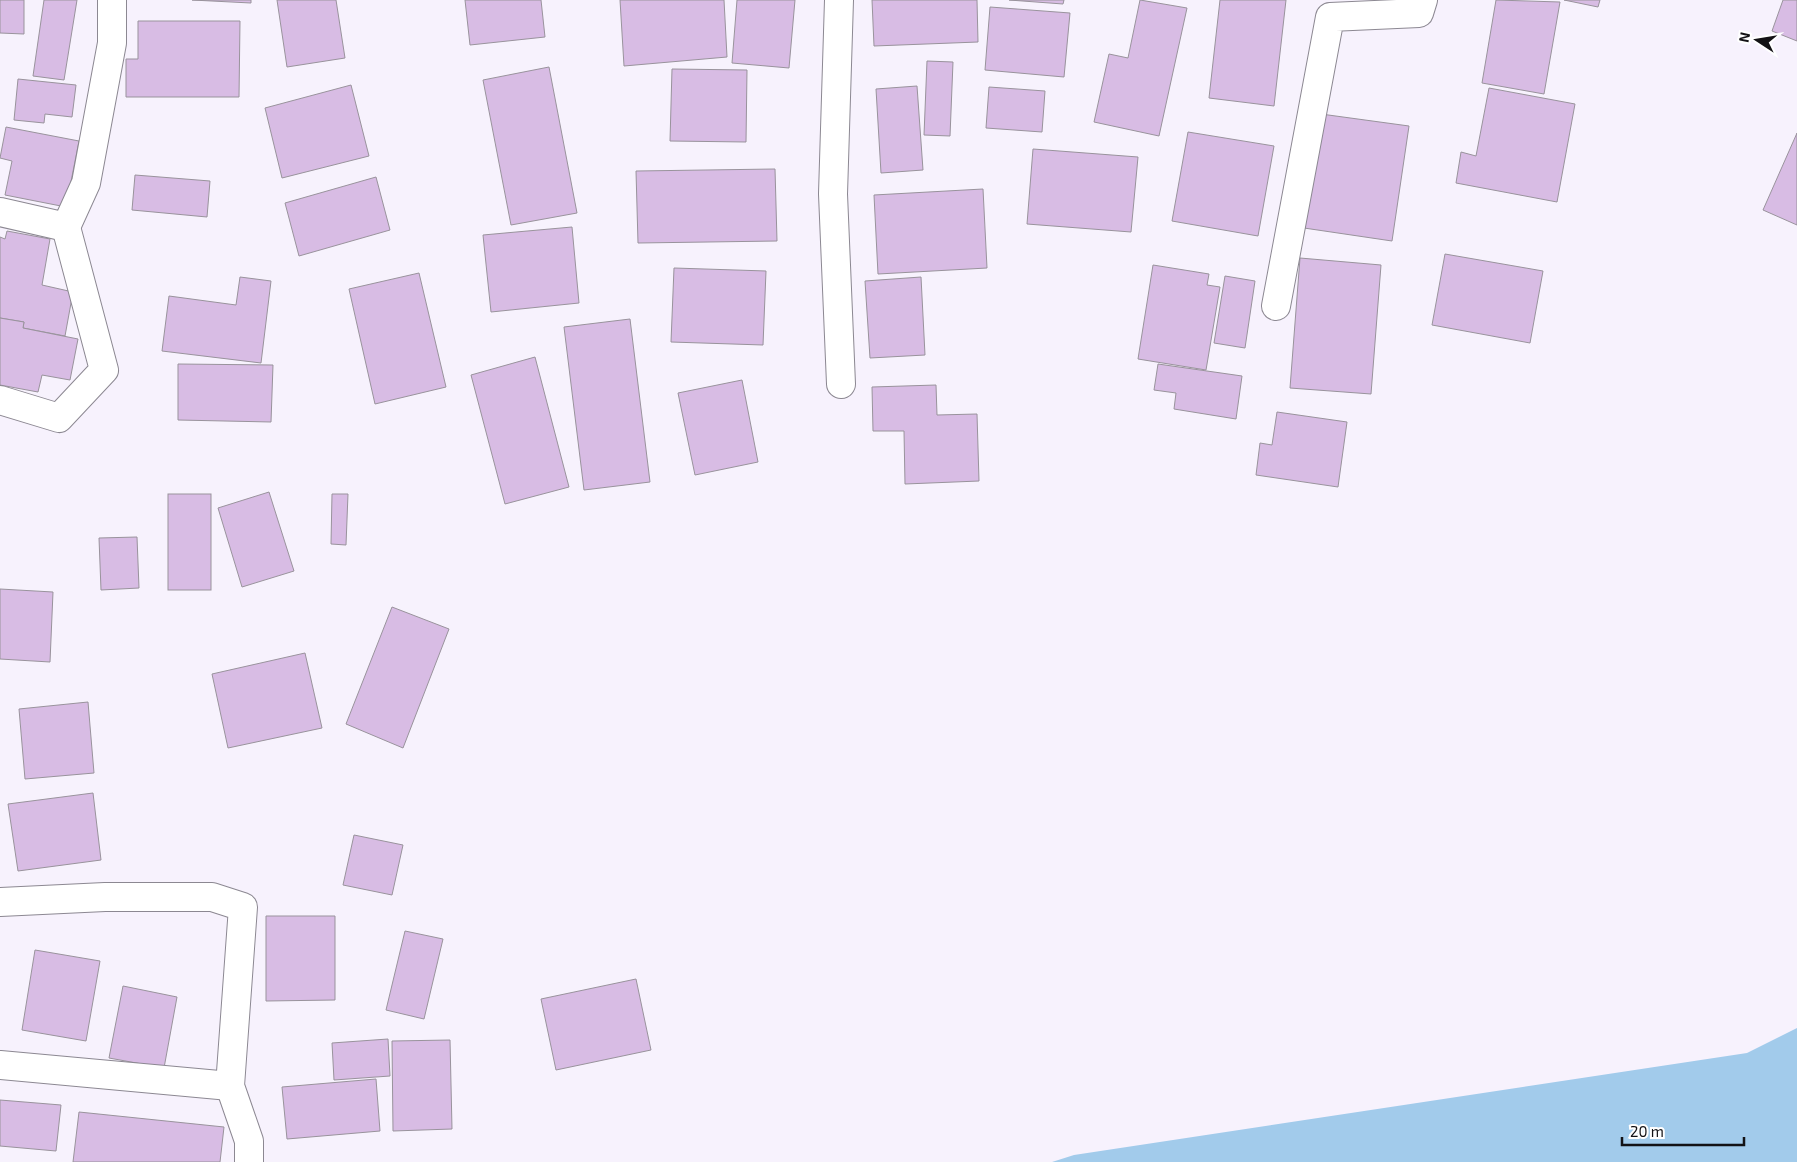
<svg xmlns="http://www.w3.org/2000/svg" width="1797" height="1162" viewBox="0 0 1797 1162" font-family="'Exo 2',sans-serif">
<style>
.water{fill:#a2cbeb}
.building{fill:#d8bce4;stroke:#99939c}
.lines{fill:none;stroke-linecap:round;stroke-linejoin:round}
.minor-casing{stroke:#8c8892;stroke-width:30}
.minor{stroke:#fff;stroke-width:28}
</style>
<rect width="100%" height="100%" fill="#f7f2fd"/>
<path class="water" d="M 1797,1028 L 1797,1162 L 1052,1162 L 1074,1155 L 1747,1053 Z"/>
<g class="building">
<path d="M 0,0 L 24,0 L 24,34 L 0,33 Z"/>
<path d="M 44,0 L 77,0 L 64,80 L 33,76 Z"/>
<path d="M 192,0 L 251,0 L 251,3 Z"/>
<path d="M 277,0 L 336,0 L 345,58 L 287,67 Z"/>
<path d="M 465,0 L 541,0 L 545,37 L 470,45 Z"/>
<path d="M 620,0 L 724,0 L 727,57 L 624,66 Z"/>
<path d="M 737,0 L 795,0 L 789,68 L 732,63 Z"/>
<path d="M 872,0 L 977,0 L 978,42 L 874,46 Z"/>
<path d="M 1009,0 L 1064,0 L 1063,4 Z"/>
<path d="M 1140,0 L 1187,8 L 1159,136 L 1094,122 L 1109,54 L 1128,58 Z"/>
<path d="M 1220,0 L 1286,0 L 1274,106 L 1209,98 Z"/>
<path d="M 1496,0 L 1560,2 L 1544,94 L 1482,83 Z"/>
<path d="M 1564,0 L 1600,0 L 1598,7 Z"/>
<path d="M 1783,0 L 1797,0 L 1797,41 L 1772,31 Z"/>
<path d="M 990,7 L 1070,13 L 1064,77 L 985,70 Z"/>
<path d="M 138,21 L 240,21 L 239,97 L 126,97 L 126,59 L 138,59 Z"/>
<path d="M 927,61 L 953,62 L 950,136 L 924,135 Z"/>
<path d="M 549,67 L 577,213 L 511,225 L 483,80 Z"/>
<path d="M 672,69 L 747,70 L 746,142 L 670,141 Z"/>
<path d="M 18,79 L 76,85 L 72,117 L 45,114 L 44,123 L 14,120 Z"/>
<path d="M 351,85 L 369,156 L 282,178 L 265,108 Z"/>
<path d="M 917,86 L 923,170 L 881,173 L 876,89 Z"/>
<path d="M 989,87 L 1045,91 L 1042,132 L 986,128 Z"/>
<path d="M 1489,88 L 1575,104 L 1557,202 L 1456,183 L 1461,152 L 1476,156 Z"/>
<path d="M 1321,114 L 1409,126 L 1392,241 L 1304,228 Z"/>
<path d="M 6,127 L 79,141 L 66,207 L 5,195 L 12,161 L 0,158 Z"/>
<path d="M 1188,132 L 1274,146 L 1258,236 L 1172,221 Z"/>
<path d="M 1797,133 L 1797,225 L 1763,210 Z"/>
<path d="M 1033,149 L 1138,157 L 1131,232 L 1027,224 Z"/>
<path d="M 775,169 L 777,241 L 638,243 L 636,171 Z"/>
<path d="M 135,175 L 210,181 L 207,217 L 132,210 Z"/>
<path d="M 376,177 L 390,230 L 299,256 L 285,203 Z"/>
<path d="M 983,189 L 987,268 L 878,274 L 874,195 Z"/>
<path d="M 572,227 L 579,303 L 491,312 L 483,235 Z"/>
<path d="M 7,231 L 50,239 L 42,285 L 73,292 L 65,336 L 23,328 L 24,322 L 0,318 L 0,237 L 5,239 Z"/>
<path d="M 1445,254 L 1543,271 L 1530,343 L 1432,325 Z"/>
<path d="M 1300,258 L 1381,265 L 1371,394 L 1290,388 Z"/>
<path d="M 1153,265 L 1209,274 L 1207,285 L 1220,287 L 1206,370 L 1138,359 Z"/>
<path d="M 674,268 L 766,271 L 763,345 L 671,342 Z"/>
<path d="M 419,273 L 446,387 L 375,404 L 349,289 Z"/>
<path d="M 1225,276 L 1255,281 L 1245,348 L 1214,343 Z"/>
<path d="M 240,277 L 271,281 L 261,363 L 162,351 L 169,296 L 236,305 Z"/>
<path d="M 921,277 L 925,355 L 870,358 L 865,281 Z"/>
<path d="M 0,318 L 24,322 L 23,328 L 78,339 L 70,380 L 42,375 L 38,392 L 0,385 Z"/>
<path d="M 630,319 L 650,482 L 584,490 L 564,327 Z"/>
<path d="M 535,357 L 569,487 L 505,504 L 471,375 Z"/>
<path d="M 178,364 L 273,365 L 271,422 L 178,420 Z"/>
<path d="M 1158,364 L 1242,376 L 1236,419 L 1174,409 L 1176,393 L 1154,390 Z"/>
<path d="M 742,380 L 758,462 L 695,475 L 678,393 Z"/>
<path d="M 936,385 L 937,415 L 977,414 L 979,481 L 905,484 L 904,431 L 873,431 L 872,387 Z"/>
<path d="M 1277,412 L 1347,422 L 1338,487 L 1256,475 L 1260,443 L 1272,445 Z"/>
<path d="M 269,492 L 294,571 L 242,587 L 218,508 Z"/>
<rect x="168" y="494" width="43" height="96"/>
<path d="M 332,494 L 348,494 L 346,545 L 331,544 Z"/>
<path d="M 137,537 L 139,588 L 101,590 L 99,538 Z"/>
<path d="M 0,589 L 53,592 L 50,662 L 0,659 Z"/>
<path d="M 392,607 L 449,629 L 403,748 L 346,724 Z"/>
<path d="M 305,653 L 322,728 L 228,748 L 212,674 Z"/>
<path d="M 88,702 L 94,773 L 25,779 L 19,709 Z"/>
<path d="M 93,793 L 101,860 L 18,871 L 8,804 Z"/>
<path d="M 354,835 L 403,845 L 392,895 L 343,885 Z"/>
<path d="M 266,916 L 335,916 L 335,1000 L 266,1001 Z"/>
<path d="M 405,931 L 443,939 L 424,1019 L 386,1010 Z"/>
<path d="M 35,950 L 100,961 L 86,1041 L 22,1030 Z"/>
<path d="M 636,979 L 651,1050 L 556,1070 L 541,999 Z"/>
<path d="M 123,986 L 177,997 L 164,1068 L 109,1058 Z"/>
<path d="M 388,1039 L 390,1076 L 334,1080 L 332,1043 Z"/>
<path d="M 450,1040 L 452,1129 L 393,1131 L 392,1041 Z"/>
<path d="M 376,1079 L 380,1131 L 287,1139 L 282,1087 Z"/>
<path d="M 0,1100 L 61,1105 L 56,1151 L 0,1146 Z"/>
<path d="M 79,1112 L 224,1127 L 220,1162 L 73,1162 Z"/>
</g>
<g class="lines">
<defs>
<g id="minor">
<path d="M 839,0 L 833,194 L 841,384"/>
<path d="M 0,212 L 66,227 L 86,183 L 112,43 L 112,0"/>
<path d="M 1276,306 L 1330,17 L 1419,13 L 1423,0"/>
<path d="M 0,400 L 59,418 L 104,370 L 66,227"/>
<path d="M 0,902 L 105,897 L 212,897 L 243,907 L 230,1086 L 249,1141 L 249,1162"/>
<path d="M 0,1065 L 230,1086"/>
</g>
</defs>
<use href="#minor" class="minor-casing"/>
<use href="#minor" class="minor"/>
</g>
<g transform="translate(1757 40) rotate(282)" stroke="#ffffff" stroke-width="4" paint-order="stroke">
<path d="M0-4L9 19L0 12L-9 19Z" fill="#131215"/>
<text y="-8" font-size="14" font-weight="bold" text-anchor="middle" fill="#131215">N</text>
</g>
<path d="M1622 1137v8h122v-8" fill="none" stroke="#131215" stroke-width="2.5"/>
<text x="1630" y="1137" font-size="15" fill="#131215" stroke="#ffffff" stroke-width="4" paint-order="stroke">20 m</text>
</svg>
